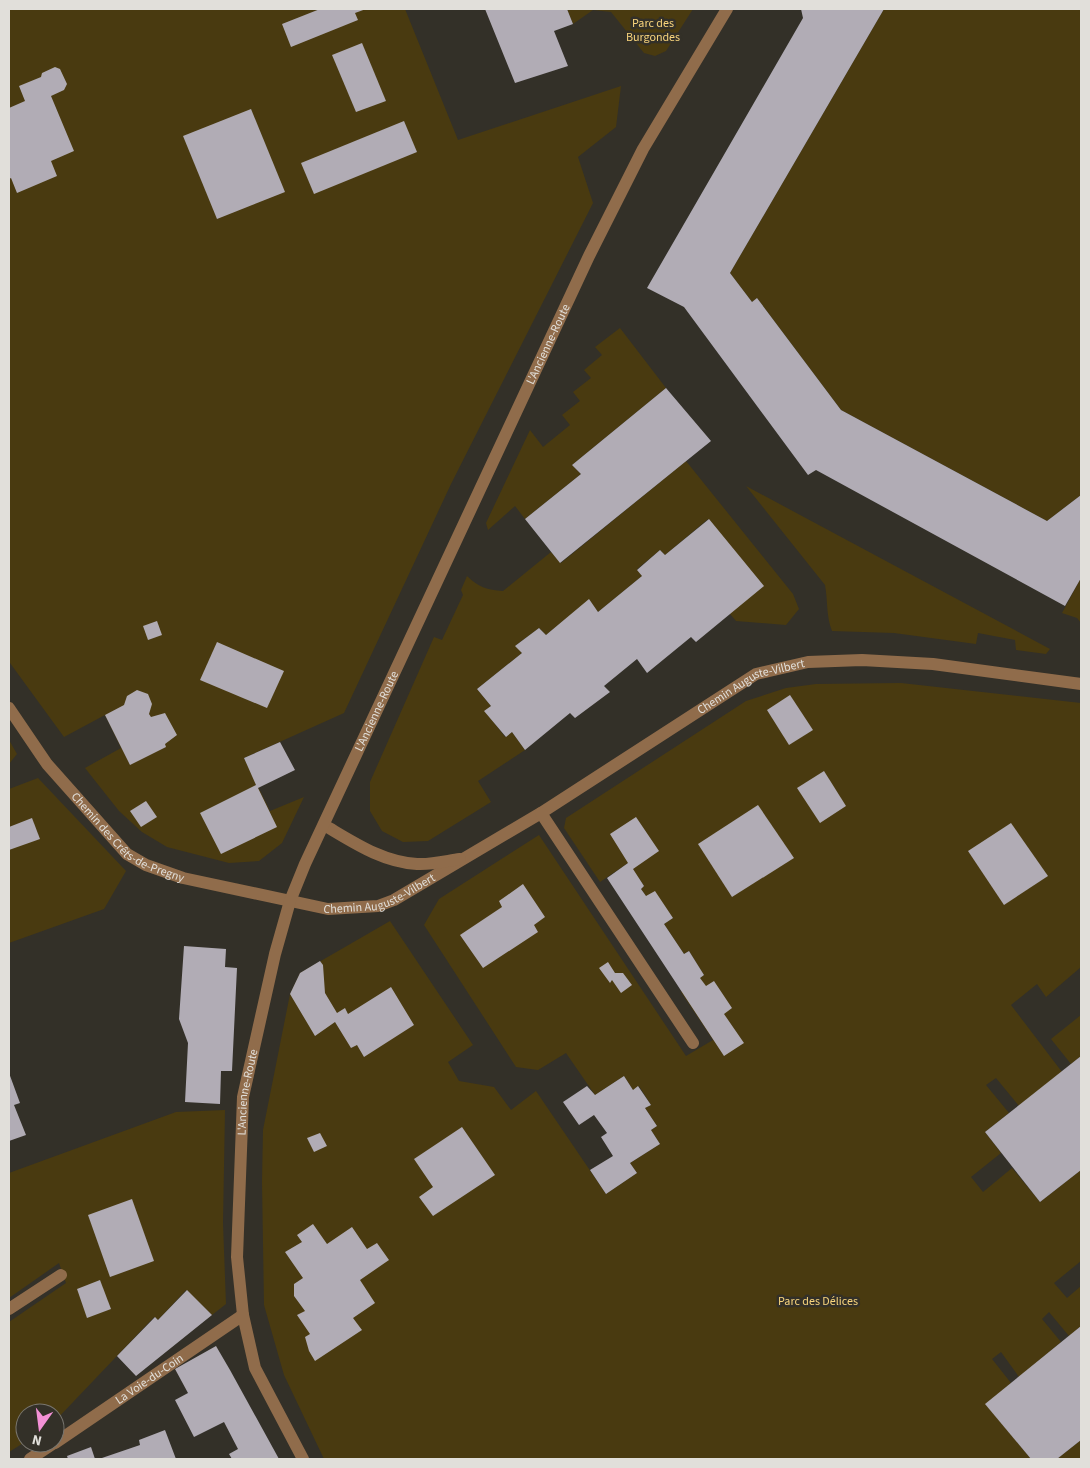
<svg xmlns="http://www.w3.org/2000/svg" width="1090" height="1468" viewBox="0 0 1090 1468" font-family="'Source Sans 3',sans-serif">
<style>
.green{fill:#493a10}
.building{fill:#b1acb5}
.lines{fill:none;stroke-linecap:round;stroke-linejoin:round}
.minor{stroke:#906c4b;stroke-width:12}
.labels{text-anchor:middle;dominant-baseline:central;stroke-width:5;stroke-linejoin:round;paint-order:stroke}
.park-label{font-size:12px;fill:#f8d47c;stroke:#333028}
.street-label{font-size:12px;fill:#e1dfda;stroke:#333028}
</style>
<rect width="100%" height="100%" fill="#333028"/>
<g class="green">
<path d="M 9,9 L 405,9 L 458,140 L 621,86 L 616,127 L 578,157 L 593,203 L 451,484 L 344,713 L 244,758 L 270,811 L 304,797 L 282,843 L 259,861 L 229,863 L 167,847 L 142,832 L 119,811 L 85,768 L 121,748 L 105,715 L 64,737 L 10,663 Z"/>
<path d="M 567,9 L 693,9 L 666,51 L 655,56 L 644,53 L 611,12 L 593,10 L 573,24 Z"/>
<path d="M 884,9 L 1081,9 L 1081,495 L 1047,521 L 841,410 L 757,298 L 752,302 L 730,273 Z"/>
<path d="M 620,328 L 666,388 L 572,465 L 581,474 L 525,519 L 515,506 L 488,530 L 486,523 L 530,430 L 543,447 L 570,425 L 562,415 L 580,401 L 573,392 L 591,378 L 584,370 L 602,355 L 595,347 Z"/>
<path d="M 686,461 L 793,594 L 799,609 L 786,625 L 736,621 L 730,614 L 708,519 L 665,555 L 660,550 L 637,569 L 642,576 L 598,612 L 589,600 L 546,635 L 539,628 L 516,645 L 522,653 L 477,689 L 491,706 L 485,711 L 505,737 L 512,732 L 525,750 L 478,781 L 491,802 L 428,841 L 403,842 L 382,831 L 370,811 L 370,782 L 434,637 L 442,640 L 463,595 L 461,590 L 467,576 C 478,587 487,590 503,591 L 551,552 L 561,563 Z"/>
<path d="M 746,486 L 1050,649 L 1046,654 L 1016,650 L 1015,640 L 978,633 L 976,644 L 894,633 L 832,631 C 826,616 828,601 825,585 Z"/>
<path d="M 1081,578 L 1081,623 L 1077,618 L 1062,613 Z"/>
<path d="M 901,683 L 1081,703 L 1081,967 L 1046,997 L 1037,984 L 1011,1005 L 1062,1072 L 1019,1106 L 996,1078 L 986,1085 L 1009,1113 L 985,1132 L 1001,1153 L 971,1177 L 983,1192 L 1012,1168 L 1040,1202 L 1081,1170 L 1081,1261 L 1054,1283 L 1067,1298 L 1081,1286 L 1081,1326 L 1069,1336 L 1049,1312 L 1042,1319 L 1061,1342 L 1019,1377 L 1001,1352 L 992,1359 L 1011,1383 L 986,1404 L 1031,1459 L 324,1459 L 284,1375 L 264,1305 L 262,1182 L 263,1130 L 290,994 L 300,973 L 390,921 L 473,1045 L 448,1062 L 459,1081 L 494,1087 L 511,1110 L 536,1091 L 606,1194 L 637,1173 L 630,1163 L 660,1144 L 651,1130 L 657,1126 L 645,1108 L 651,1105 L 639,1086 L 633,1090 L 624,1076 L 595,1095 L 566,1053 L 538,1070 L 516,1067 L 424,925 L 439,899 L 539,835 L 686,1056 L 713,1040 L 681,992 L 704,975 L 689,951 L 684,954 L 664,924 L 673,918 L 646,896 L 641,889 L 644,886 L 628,863 L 600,882 L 564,828 L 566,818 L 746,701 L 786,688 L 816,684 Z"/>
<path d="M 9,740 L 17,754 L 9,764 Z"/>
<path d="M 38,778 L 126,871 L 104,909 L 9,943 L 9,789 Z"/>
<path d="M 1081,1015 L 1081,1056 L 1071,1064 L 1051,1039 Z"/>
<path d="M 225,1110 L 223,1223 L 226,1304 L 212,1315 L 186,1290 L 158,1320 L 154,1317 L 55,1421 L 55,1413 L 25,1413 L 25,1442 L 9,1452 L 9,1322 L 66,1283 L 59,1263 L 9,1298 L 9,1173 L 176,1112 Z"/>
<path d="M 1081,1440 L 1081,1459 L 1057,1459 Z"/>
</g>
<g class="building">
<path d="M 320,9 L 366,9 L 355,13 L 358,20 L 291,47 L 282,24 Z"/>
<path d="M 485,9 L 567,9 L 573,24 L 554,31 L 568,66 L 515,83 Z"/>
<path d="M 801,9 L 884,9 L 730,273 L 752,302 L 757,298 L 841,410 L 1047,521 L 1081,495 L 1081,578 L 1065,606 L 816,470 L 808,475 L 684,307 L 647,288 L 803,18 Z"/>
<path d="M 362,43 L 386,101 L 356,112 L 332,55 Z"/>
<path d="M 55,67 L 60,69 L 67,84 L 64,90 L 51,96 L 74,151 L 51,161 L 57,176 L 17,193 L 11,178 L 9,179 L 9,108 L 25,101 L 19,86 L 41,77 L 42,73 Z"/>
<path d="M 251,109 L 285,192 L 217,219 L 183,136 Z"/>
<path d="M 404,121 L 417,152 L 314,194 L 301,163 Z"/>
<path d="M 666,388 L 711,441 L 560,563 L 525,519 L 581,474 L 572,465 Z"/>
<path d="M 709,519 L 764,586 L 696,642 L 691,637 L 647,673 L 637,659 L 604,686 L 610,692 L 575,718 L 570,713 L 525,750 L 512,732 L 506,737 L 484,711 L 491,706 L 477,689 L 522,653 L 515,646 L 539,628 L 546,635 L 589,599 L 598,612 L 642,576 L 637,570 L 660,550 L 665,555 Z"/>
<path d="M 157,621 L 162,635 L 148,640 L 143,626 Z"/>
<path d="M 217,642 L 284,671 L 267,708 L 200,680 Z"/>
<path d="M 137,690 L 148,694 L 152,704 L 149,714 L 151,717 L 165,713 L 177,735 L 165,744 L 166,747 L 130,765 L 105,715 L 124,705 L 127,696 Z"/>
<path d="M 790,695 L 813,730 L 789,745 L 767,710 Z"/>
<path d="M 280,742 L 295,770 L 258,788 L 277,827 L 221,854 L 200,813 L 256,785 L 244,758 Z"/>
<path d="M 824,771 L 846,806 L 820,823 L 797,788 Z"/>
<path d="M 146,801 L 157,817 L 141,827 L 130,811 Z"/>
<path d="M 758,805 L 794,858 L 732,897 L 698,844 Z"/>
<path d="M 636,817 L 659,851 L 633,869 L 644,886 L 641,889 L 646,896 L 655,891 L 673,918 L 664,924 L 684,954 L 689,951 L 704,975 L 700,978 L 706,986 L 714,981 L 732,1008 L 724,1014 L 744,1043 L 724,1056 L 607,878 L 628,863 L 610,834 Z"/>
<path d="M 32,818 L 40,839 L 9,850 L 9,827 Z"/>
<path d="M 1011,823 L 1048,876 L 1004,905 L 968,851 Z"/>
<path d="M 523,884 L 545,917 L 534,925 L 538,932 L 483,968 L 460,935 L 502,907 L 499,901 Z"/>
<path d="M 184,946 L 226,949 L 225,967 L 237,968 L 232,1071 L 221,1071 L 220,1104 L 185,1102 L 188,1043 L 179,1019 Z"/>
<path d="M 320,961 L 323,965 L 325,993 L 337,1013 L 345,1008 L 348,1014 L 391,987 L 414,1025 L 364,1057 L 357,1045 L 351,1048 L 335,1022 L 315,1036 L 290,994 L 300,973 Z"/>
<path d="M 608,962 L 615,973 L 623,973 L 632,985 L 621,993 L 612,980 L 610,983 L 599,968 Z"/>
<path d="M 1081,1056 L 1081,1170 L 1040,1202 L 985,1132 Z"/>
<path d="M 9,1073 L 20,1103 L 14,1105 L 26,1135 L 9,1141 Z"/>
<path d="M 624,1076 L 633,1090 L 638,1086 L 651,1105 L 645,1108 L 657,1126 L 651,1130 L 660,1144 L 630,1163 L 637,1173 L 606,1194 L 590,1170 L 613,1156 L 601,1137 L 607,1133 L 594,1115 L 579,1125 L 563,1102 L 587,1086 L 595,1095 Z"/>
<path d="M 462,1127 L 495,1175 L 433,1216 L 419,1197 L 433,1187 L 414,1159 Z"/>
<path d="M 320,1133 L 327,1146 L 314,1152 L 307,1138 Z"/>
<path d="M 132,1199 L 154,1261 L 110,1277 L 88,1215 Z"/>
<path d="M 313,1224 L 327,1244 L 352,1227 L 367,1249 L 377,1243 L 389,1260 L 360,1280 L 375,1303 L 353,1318 L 362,1330 L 315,1361 L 309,1351 L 305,1337 L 310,1334 L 297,1315 L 305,1311 L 294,1296 L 294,1284 L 303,1278 L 285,1252 L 302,1242 L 297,1235 Z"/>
<path d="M 100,1280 L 111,1309 L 87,1318 L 77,1289 Z"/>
<path d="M 187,1290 L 212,1315 L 136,1376 L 117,1356 L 155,1317 L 158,1320 Z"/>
<path d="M 1081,1326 L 1081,1440 L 1057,1459 L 1031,1459 L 985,1404 Z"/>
<path d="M 216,1346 L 230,1370 L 279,1459 L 232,1459 L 229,1454 L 238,1449 L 224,1422 L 194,1437 L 175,1400 L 188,1393 L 175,1369 Z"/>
<path d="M 165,1430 L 176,1459 L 99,1459 L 140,1445 L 139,1440 Z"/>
<path d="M 91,1447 L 95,1459 L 68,1459 L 67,1456 Z"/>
</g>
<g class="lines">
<g class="minor">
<path id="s1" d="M 9,708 L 47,764 L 127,854 L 146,865 L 183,878 L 328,909 L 378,906 L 394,900 L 541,813 L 756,674 L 808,662 L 862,660 L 933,664 L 1081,684"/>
<path d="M 541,813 L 693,1043"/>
<path d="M 324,825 C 353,842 382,862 417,864 C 431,865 446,861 460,859"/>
<path d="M 9,1309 L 61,1275"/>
<path id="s2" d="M 55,1443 L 243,1315"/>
<path d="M 30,1459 L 54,1443"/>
<path id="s3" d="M 303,1459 L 255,1368 L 243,1315 L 237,1257 L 243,1097 L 275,954 L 290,901 L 305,864 L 589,256 L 643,149 L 727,9"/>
</g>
</g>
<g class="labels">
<g class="park-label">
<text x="653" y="23">Parc des<tspan x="653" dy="14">Burgondes</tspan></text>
<text x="818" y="1301">Parc des Délices</text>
</g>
<g class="street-label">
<text stroke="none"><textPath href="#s3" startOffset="1191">L'Ancienne-Route</textPath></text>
<text stroke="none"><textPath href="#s1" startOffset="882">Chemin Auguste-Vilbert</textPath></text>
<text stroke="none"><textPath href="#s3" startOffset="786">L'Ancienne-Route</textPath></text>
<text stroke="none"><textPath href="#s1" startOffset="179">Chemin des Crêts-de-Pregny</textPath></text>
<text stroke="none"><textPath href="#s1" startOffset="452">Chemin Auguste-Vilbert</textPath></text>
<text stroke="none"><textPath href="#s3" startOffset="381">L'Ancienne-Route</textPath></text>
<text stroke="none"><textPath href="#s2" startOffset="114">La Voie-du-Coin</textPath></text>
</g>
</g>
<rect width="1090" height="1468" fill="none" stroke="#e1dfda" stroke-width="20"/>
<g transform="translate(40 1428) rotate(194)"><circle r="24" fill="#333028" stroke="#79766f"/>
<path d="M0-4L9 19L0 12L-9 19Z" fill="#f391d6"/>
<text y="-8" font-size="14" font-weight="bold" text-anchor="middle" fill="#e1dfda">N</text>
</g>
</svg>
